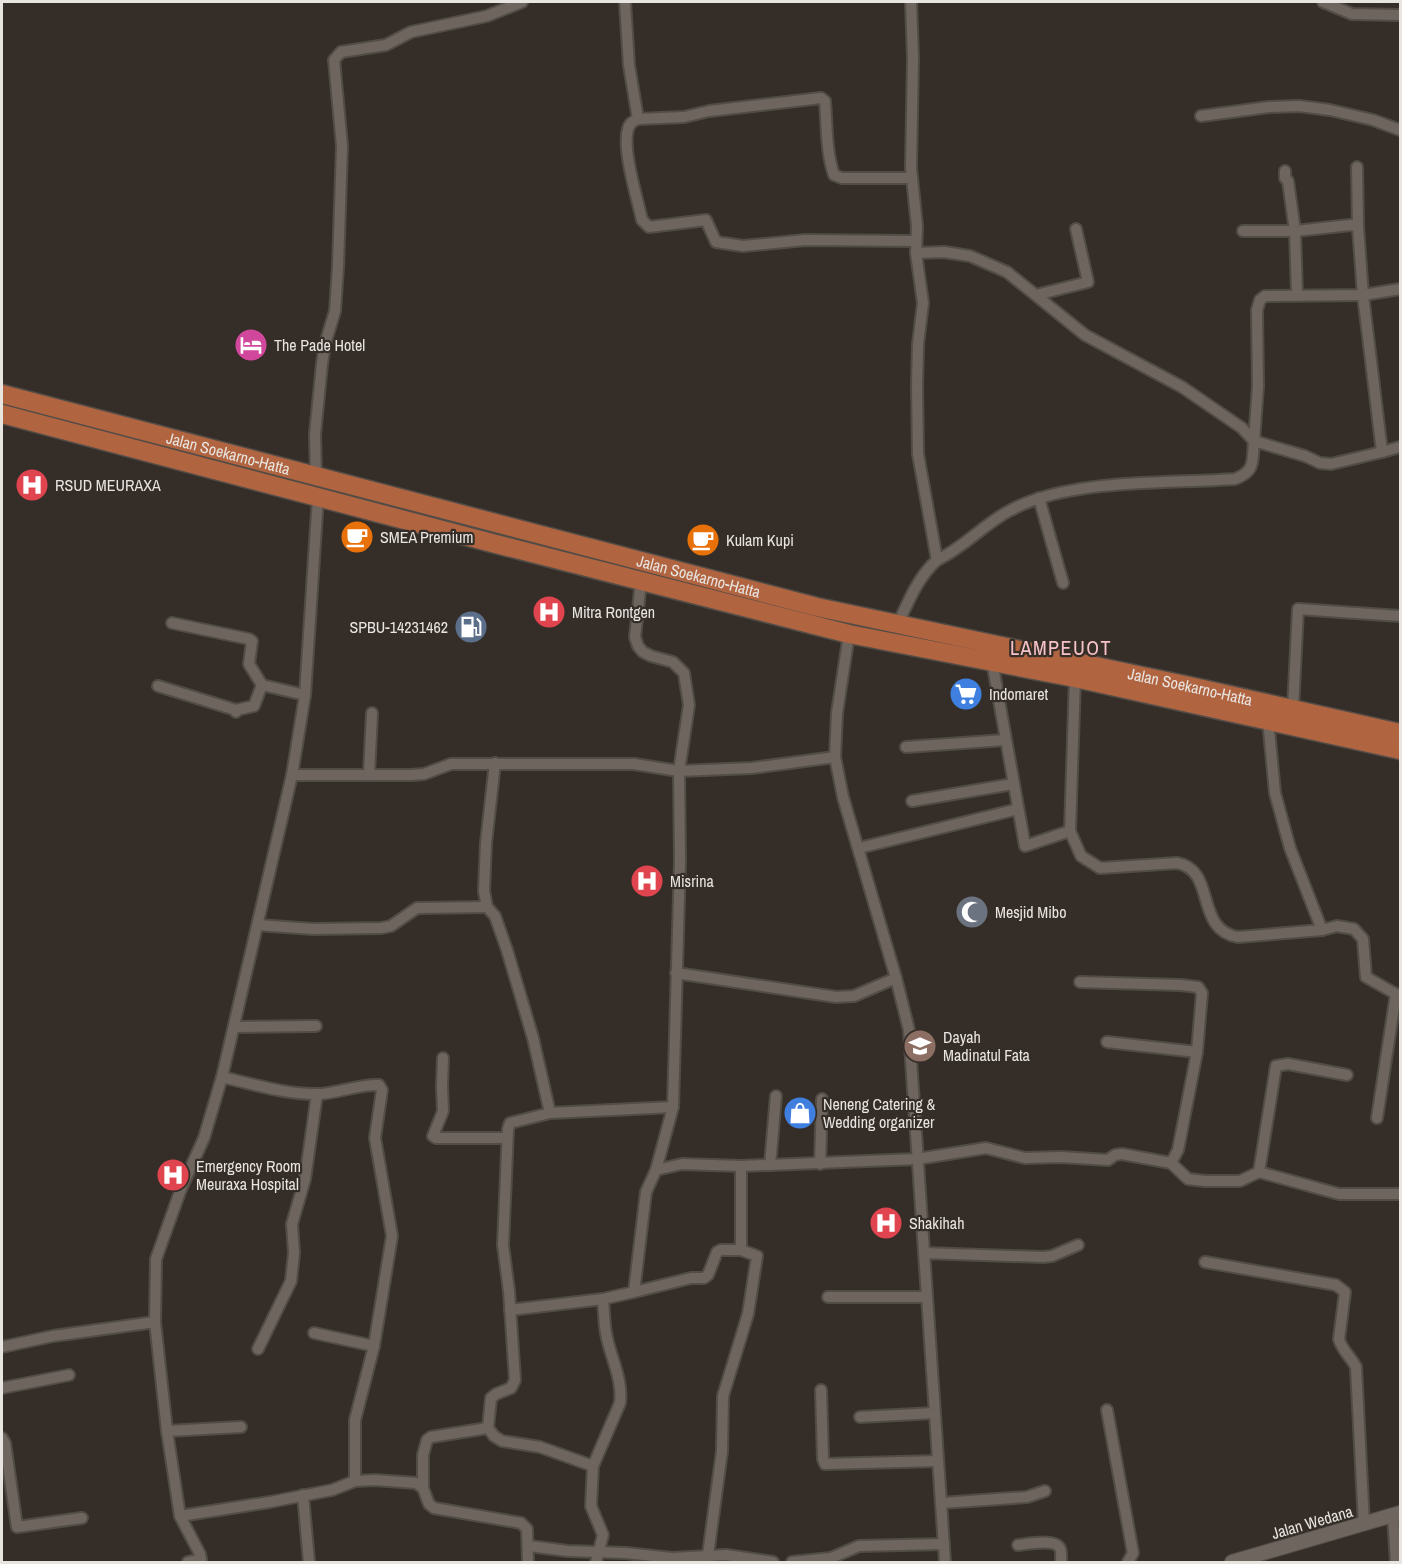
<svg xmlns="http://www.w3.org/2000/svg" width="1402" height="1564" viewBox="0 0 1402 1564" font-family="'Archivo Narrow',sans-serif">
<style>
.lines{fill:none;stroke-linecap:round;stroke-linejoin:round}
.minor-casing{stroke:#524c47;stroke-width:14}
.tertiary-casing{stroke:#524c47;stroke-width:16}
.trunk-casing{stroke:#524c47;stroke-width:21}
.minor{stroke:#6d655e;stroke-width:10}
.tertiary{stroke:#6d655e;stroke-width:14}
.trunk{stroke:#b16440;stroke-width:18}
.labels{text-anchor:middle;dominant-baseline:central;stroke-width:4.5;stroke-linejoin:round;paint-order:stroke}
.poi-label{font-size:16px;fill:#e8e4e0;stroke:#352e28;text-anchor:start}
.street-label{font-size:16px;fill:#e8e4e0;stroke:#352e28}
.quarter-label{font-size:20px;letter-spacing:1.5px;fill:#f6c2c7;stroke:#352e28}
</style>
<rect width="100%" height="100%" fill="#352e28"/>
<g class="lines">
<defs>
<g id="minor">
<path d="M 625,2 L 629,65 L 638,119 L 684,117 L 709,111 L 821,98 L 825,101 C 827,126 826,152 834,175 L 842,178 L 912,178"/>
<path d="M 1323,2 L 1352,14 L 1400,15"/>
<path d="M 1201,116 L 1269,107 L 1299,106 L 1330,110 L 1373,120 L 1400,130"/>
<path d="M 638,119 C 633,121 629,124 628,129 C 622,150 637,197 642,220 L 649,227 L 706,220 L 716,242 L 743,246 L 805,240 L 916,241"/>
<path d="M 1357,167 L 1358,227"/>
<path d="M 1285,171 L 1285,178 L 1288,181 L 1295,231 L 1297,294"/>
<path d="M 1243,231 L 1295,231 L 1351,225 L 1358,227 L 1363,295 L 1382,452 L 1400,447"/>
<path d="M 916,253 L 944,252 L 970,256 L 1007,272 L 1085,335 L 1182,387 L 1242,428 L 1254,441 C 1252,461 1256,471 1235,479 C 1167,484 1068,478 1009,511 C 983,525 963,548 937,560"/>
<path d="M 1036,295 L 1088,282 L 1076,229"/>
<path d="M 1382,452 L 1331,464 L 1320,463 L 1305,456 L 1254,441 L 1258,386 L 1257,310 L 1260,300 L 1265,296 L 1363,295 L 1400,289"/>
<path d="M 316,476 L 315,434 L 322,364 L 325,344 L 335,311 L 338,267 L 342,146 L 334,60 L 341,52 L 386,45 L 411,32 L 487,16 L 522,2"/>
<path d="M 1039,498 L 1063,583"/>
<path d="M 641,581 L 635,637 L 638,646 L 643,652 L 651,656 L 673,662 L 684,673 L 689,705 L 679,771 L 680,861 L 673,1107 L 656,1170"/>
<path d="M 172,623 L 249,639 L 252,641 L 249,664 L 262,685 L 254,706 L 236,710 L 236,712"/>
<path d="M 898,624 C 908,602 918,577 937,560 L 918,454 L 917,385 L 918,344 L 923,303 L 916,253 L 917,226 L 911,168 L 913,58 L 911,2"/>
<path d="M 849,634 L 837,713 L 835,757 L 843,797 L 896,978 L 909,1030 L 945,1562"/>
<path d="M 992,661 L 1025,846 L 1070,831 L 1075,678"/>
<path d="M 262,685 L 305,695"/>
<path d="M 158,686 L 236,710"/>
<path d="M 1293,709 L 1298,609 L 1400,616"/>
<path d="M 1268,720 L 1275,793 L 1290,848 L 1322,930"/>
<path d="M 906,747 L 1005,740"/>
<path d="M 495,763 L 486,843 L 484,891 L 487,907 L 495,916 L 507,950 L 533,1038 L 550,1113"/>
<path d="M 292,775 L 411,775 L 424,774 L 451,764 L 634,764 L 679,771 L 752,768 L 835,757"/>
<path d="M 369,775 L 372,713"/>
<path d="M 912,801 L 1013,784"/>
<path d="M 1070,831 L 1081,856 L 1100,868 L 1177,863 C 1217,870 1194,930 1238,937 L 1322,930 L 1337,926 L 1354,929 L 1363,939 L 1366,977 L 1396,994 L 1400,995"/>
<path d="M 859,848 L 1018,809"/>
<path d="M 258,925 L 313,929 L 381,928 L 391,926 L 417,908 L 487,907"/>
<path d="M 676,973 L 836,997 L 854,996 L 896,978"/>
<path d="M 1080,982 L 1181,985 L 1198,987 L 1202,993 L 1197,1052 L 1178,1150 L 1171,1163"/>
<path d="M 234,1027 L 316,1026"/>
<path d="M 1107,1042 L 1197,1052"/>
<path d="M 443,1058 L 442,1086 L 443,1111 L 433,1136 L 436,1138 L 507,1138"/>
<path d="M 222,1077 C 253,1084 287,1095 319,1094 C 339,1093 359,1084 379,1085 L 382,1090 L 375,1138 L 392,1236 L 374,1346 L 355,1420 L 355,1481"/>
<path d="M 1377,1118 L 1396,994"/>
<path d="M 820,1164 L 822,1099"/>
<path d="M 770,1165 L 776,1096"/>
<path d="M 741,1166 L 741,1250"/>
<path d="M 1259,1172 L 1276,1066 L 1288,1064 L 1347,1075"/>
<path d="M 924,1253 L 1043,1257 L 1052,1256 L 1078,1245"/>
<path d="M 1205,1262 L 1336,1285 L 1345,1292 L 1339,1339 C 1341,1349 1351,1357 1356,1367 L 1364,1524"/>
<path d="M 634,1292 L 691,1278 L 704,1278 L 708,1275 L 717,1252 L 721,1250 L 741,1250 L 757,1256 L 748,1314 L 723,1396 L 722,1451 L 708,1555"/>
<path d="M 828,1297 L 926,1297"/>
<path d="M 510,1310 L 603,1299 L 634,1292 L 646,1192 L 656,1170 L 682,1164 L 741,1166 L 917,1159 L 986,1148 L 1025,1158 L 1061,1157 L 1108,1160 L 1115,1155 L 1122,1154 L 1171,1163 L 1188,1179 L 1205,1181 L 1240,1181 L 1259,1172 L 1339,1194 L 1400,1194"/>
<path d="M 314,1333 L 374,1346"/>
<path d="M 2,1347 L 53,1336 L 155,1322"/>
<path d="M 258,1349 L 291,1281 L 294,1253 L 292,1224 L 305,1179 L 317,1094"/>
<path d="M 2,1388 L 69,1375"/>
<path d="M 821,1390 L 823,1459 L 825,1464 L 937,1461"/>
<path d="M 1107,1410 L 1133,1553 L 1128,1562"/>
<path d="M 860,1417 L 934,1413"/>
<path d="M 167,1431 L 241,1427"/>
<path d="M 2,1438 L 5,1443 L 17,1527 L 82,1518"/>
<path d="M 593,1466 L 540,1447 L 502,1441 L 494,1436 L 488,1428 L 491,1398 L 496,1394 L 511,1388 L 515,1380 L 509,1291 L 503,1245 L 508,1129 L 510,1123 L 550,1113 L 673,1107"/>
<path d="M 423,1488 L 423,1455 L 427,1440 L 431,1437 L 488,1428"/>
<path d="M 303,1495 L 309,1562"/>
<path d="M 941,1503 L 1027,1497 L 1045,1491"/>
<path d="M 1393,1515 L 1396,1562"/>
<path d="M 180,1516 L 270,1502 L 332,1490 L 355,1481 L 375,1480 L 416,1483 L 423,1488 L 429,1504 L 434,1508 L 521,1523 L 527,1529 L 528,1562"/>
<path d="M 1018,1545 C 1027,1544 1053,1539 1059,1547 C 1062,1550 1061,1558 1061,1562"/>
<path d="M 529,1546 L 568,1551 L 626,1553 L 672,1558 L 726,1555 L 773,1562"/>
<path d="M 188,1562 L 201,1559"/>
<path d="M 201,1562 L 200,1554 L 180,1516 L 167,1431 L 155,1322 L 156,1259 L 181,1189 L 204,1138 L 222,1077 L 292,775 L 305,695 L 318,497"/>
<path d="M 596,1562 L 603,1535 L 591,1506 L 593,1466 L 620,1403 C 623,1378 610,1357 606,1333 C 604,1322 604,1310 603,1299"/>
<path d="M 792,1562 L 831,1558 L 859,1546 L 944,1544"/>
</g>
<path id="tertiary" d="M 1232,1562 L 1400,1513"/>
<g id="trunk">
<path id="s1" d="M 2,394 L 817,607 L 1190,686 L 1400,733"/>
<path d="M 2,414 L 492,543 L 849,634 L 1075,678 L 1400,750"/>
</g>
</defs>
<use href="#minor" class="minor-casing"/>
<use href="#tertiary" class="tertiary-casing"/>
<use href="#trunk" class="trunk-casing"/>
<use href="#minor" class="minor"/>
<use href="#tertiary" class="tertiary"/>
<use href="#trunk" class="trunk"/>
</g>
<defs>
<symbol id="hotel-disc" viewBox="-11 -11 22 22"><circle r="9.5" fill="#d1479c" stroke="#352e28"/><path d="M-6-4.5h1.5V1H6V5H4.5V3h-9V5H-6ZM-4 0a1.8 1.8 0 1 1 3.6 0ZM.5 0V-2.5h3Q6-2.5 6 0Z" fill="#fff"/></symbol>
<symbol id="hospital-disc" viewBox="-11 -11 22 22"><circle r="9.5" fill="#e0444e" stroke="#352e28"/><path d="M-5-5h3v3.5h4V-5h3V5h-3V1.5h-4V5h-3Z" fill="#fff"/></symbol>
<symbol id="cafe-disc" viewBox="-11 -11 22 22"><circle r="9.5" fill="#e8710a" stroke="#352e28"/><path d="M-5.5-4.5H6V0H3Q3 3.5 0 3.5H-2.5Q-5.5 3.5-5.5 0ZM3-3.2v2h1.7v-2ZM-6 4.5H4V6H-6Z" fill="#fff"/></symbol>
<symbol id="fuel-disc" viewBox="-11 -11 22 22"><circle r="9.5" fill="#5c6f8a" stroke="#352e28"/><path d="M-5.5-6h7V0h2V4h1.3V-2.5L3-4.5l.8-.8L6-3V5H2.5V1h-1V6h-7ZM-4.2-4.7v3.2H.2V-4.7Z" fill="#fff"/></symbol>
<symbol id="supermarket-disc" viewBox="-11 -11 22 22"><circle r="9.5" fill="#3f7fe0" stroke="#352e28"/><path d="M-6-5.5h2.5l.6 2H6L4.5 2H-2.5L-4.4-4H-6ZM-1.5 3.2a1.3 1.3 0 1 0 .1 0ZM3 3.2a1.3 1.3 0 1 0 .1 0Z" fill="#fff"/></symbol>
<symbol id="mosque-disc" viewBox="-11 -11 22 22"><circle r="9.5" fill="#6b7280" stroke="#352e28"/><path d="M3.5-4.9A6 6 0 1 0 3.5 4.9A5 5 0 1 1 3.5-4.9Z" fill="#fff"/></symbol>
<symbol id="school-disc" viewBox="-11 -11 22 22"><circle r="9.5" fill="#8d6e63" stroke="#352e28"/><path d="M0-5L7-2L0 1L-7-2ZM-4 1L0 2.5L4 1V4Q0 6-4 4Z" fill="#fff"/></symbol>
<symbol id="shop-disc" viewBox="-11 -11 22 22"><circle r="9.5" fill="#3f7fe0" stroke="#352e28"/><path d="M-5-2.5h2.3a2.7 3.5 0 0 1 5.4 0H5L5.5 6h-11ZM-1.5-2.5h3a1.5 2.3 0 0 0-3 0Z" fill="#fff"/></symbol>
</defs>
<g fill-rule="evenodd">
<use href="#hotel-disc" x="232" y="326" width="38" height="38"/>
<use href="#hospital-disc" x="13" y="466" width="38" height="38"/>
<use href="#cafe-disc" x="338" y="518" width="38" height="38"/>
<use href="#cafe-disc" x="684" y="521" width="38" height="38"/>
<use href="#hospital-disc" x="530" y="593" width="38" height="38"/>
<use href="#fuel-disc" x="452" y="608" width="38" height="38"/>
<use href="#supermarket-disc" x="947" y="675" width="38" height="38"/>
<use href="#hospital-disc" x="628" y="862" width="38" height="38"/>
<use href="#mosque-disc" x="953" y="893" width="38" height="38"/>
<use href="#school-disc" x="901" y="1027" width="38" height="38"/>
<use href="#shop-disc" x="781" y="1094" width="38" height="38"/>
<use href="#hospital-disc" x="154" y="1156" width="38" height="38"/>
<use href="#hospital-disc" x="867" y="1204" width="38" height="38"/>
</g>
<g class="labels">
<g class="poi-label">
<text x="274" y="345">The Pade Hotel</text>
<text x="55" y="485">RSUD MEURAXA</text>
<text x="380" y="537">SMEA Premium</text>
<text x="726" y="540">Kulam Kupi</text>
<text x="572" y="612">Mitra Rontgen</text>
<text x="448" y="627" text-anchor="end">SPBU-14231462</text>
<text x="989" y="694">Indomaret</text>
<text x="670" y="881">Misrina</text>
<text x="995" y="912">Mesjid Mibo</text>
<text x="943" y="1037">Dayah<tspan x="943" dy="18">Madinatul Fata</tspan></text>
<text x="823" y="1104">Neneng Catering &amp;<tspan x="823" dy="18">Wedding organizer</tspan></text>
<text x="196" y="1166">Emergency Room<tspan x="196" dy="18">Meuraxa Hospital</tspan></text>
<text x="909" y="1223">Shakihah</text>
</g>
<g class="street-label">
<text stroke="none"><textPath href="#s1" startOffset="234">Jalan Soekarno-Hatta</textPath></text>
<text stroke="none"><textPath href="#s1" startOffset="720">Jalan Soekarno-Hatta</textPath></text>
<text stroke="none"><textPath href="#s1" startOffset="1224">Jalan Soekarno-Hatta</textPath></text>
<text transform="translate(1312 1522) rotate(-16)">Jalan Wedana</text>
</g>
<g class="quarter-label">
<text x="1061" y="647">LAMPEUOT</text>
</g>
</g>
<rect width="1402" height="1564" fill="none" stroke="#e8e4e0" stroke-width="6"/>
</svg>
